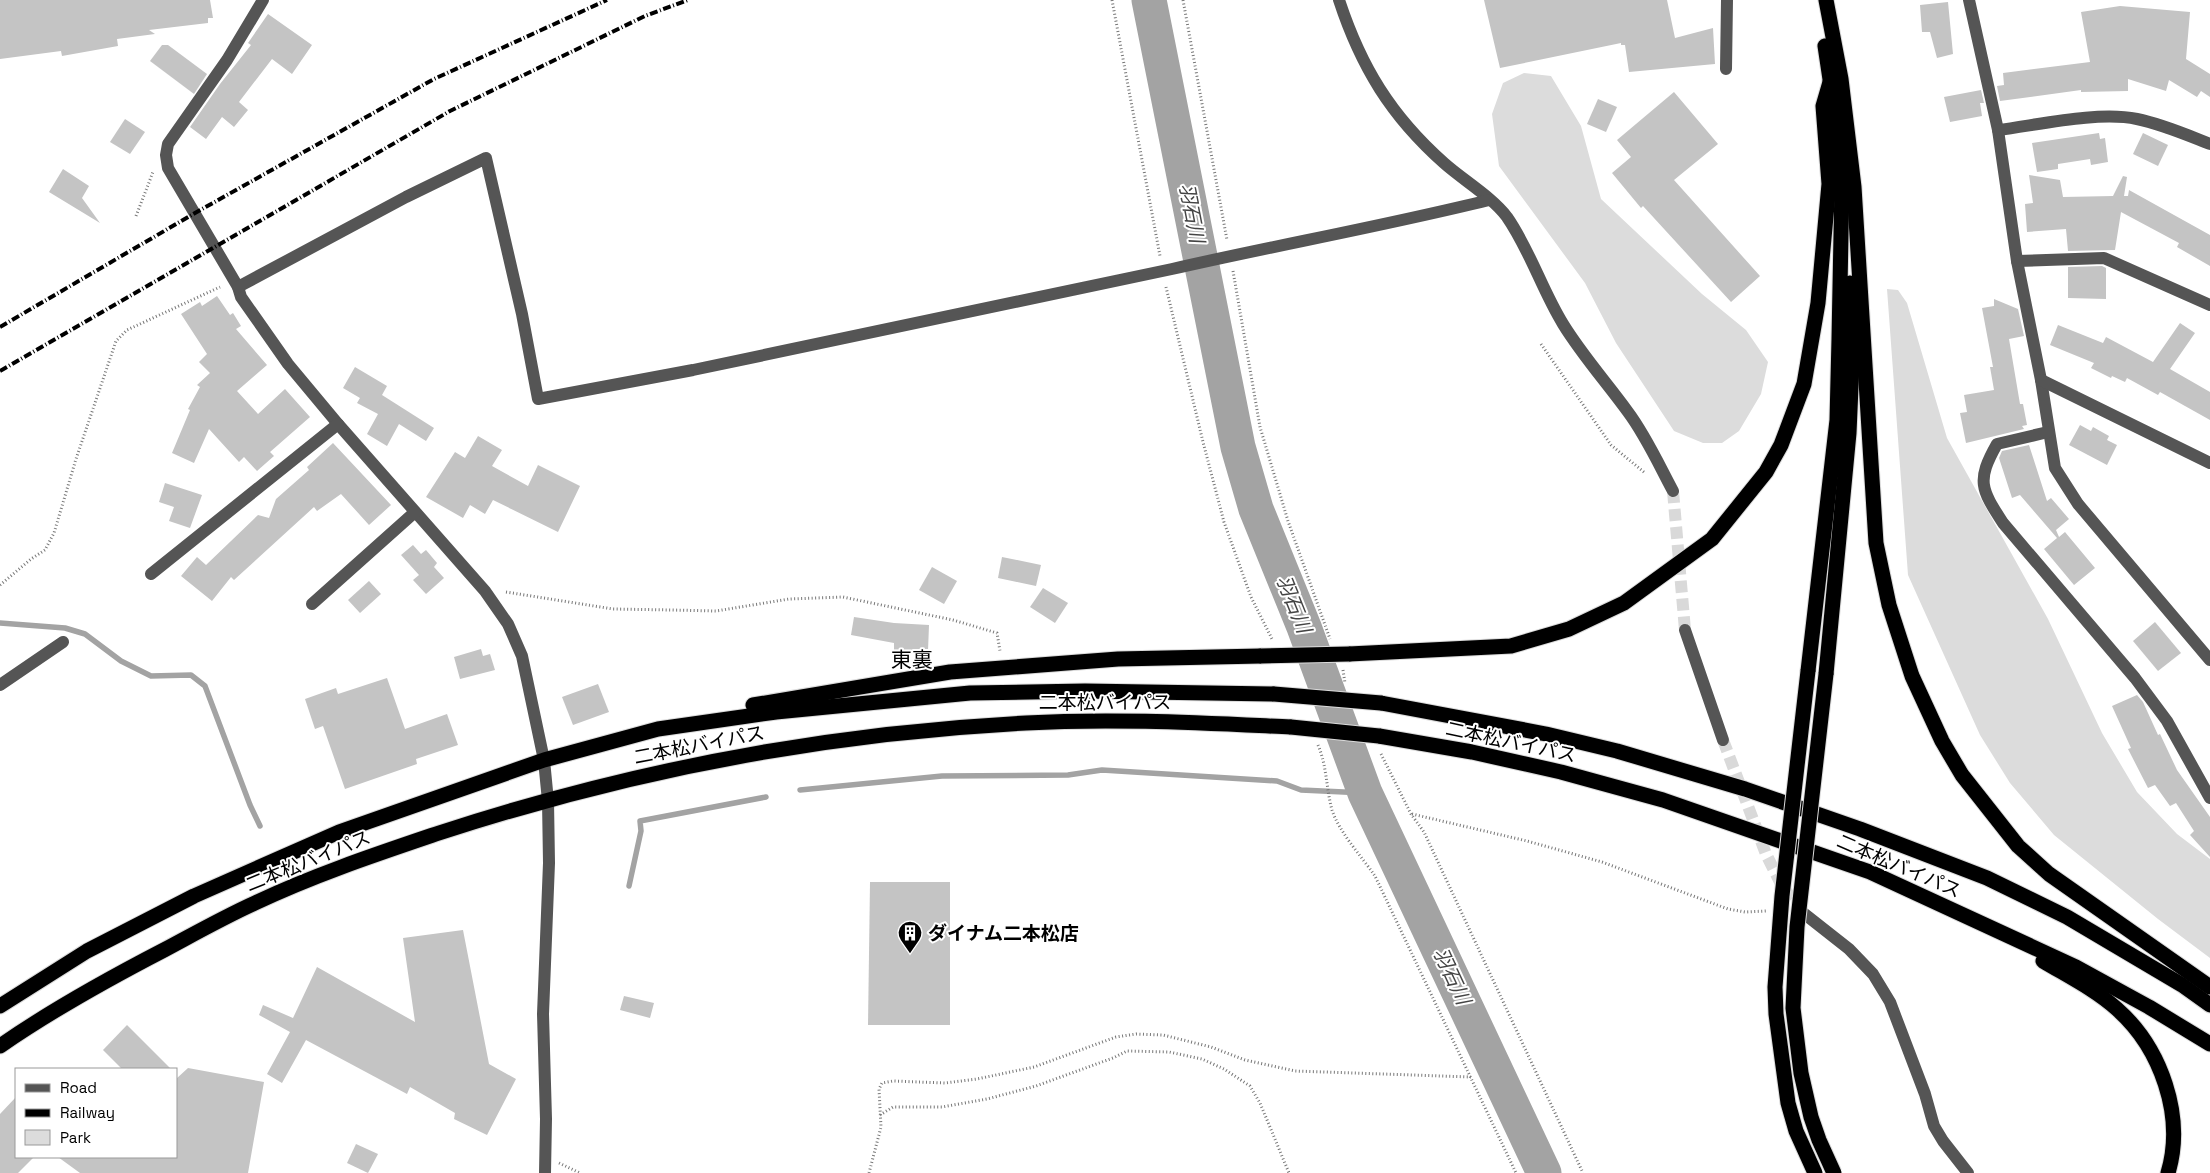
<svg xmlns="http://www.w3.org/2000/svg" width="2210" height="1173" viewBox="0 0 2210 1173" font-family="'Space Grotesk','Noto Sans JP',sans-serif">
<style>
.green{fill:#dcdcdc}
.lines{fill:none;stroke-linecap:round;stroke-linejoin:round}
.stream{stroke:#a3a3a3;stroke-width:5.5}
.river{stroke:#a3a3a3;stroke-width:35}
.building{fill:#c4c4c4}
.minor-tunnel{stroke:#d9d9d9;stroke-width:12;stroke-dasharray:12 6;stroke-linecap:butt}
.highway-casing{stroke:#dbdbdb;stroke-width:17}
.path{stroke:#777;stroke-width:3;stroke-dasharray:1 2.5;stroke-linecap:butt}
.minor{stroke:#555;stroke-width:12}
.highway{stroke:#000;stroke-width:15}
.rail{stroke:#000;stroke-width:4;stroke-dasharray:8 2.5 1 2.5;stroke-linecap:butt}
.highway-bridge-casing{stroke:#dbdbdb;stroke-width:17;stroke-linecap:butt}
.highway-bridge{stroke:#000;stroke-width:15}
.labels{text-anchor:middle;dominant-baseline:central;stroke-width:4;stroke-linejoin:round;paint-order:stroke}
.street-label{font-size:19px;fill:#000;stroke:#fff}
.poi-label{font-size:19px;font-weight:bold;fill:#000;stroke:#fff;text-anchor:start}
.water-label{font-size:20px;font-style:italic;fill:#444;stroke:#fff}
.quarter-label{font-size:21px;fill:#000;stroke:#fff}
</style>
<rect width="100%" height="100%" fill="#fff"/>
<g class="green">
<path d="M 1524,73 L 1551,76 L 1581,126 L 1601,199 L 1702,294 L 1746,330 L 1768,362 L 1761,394 L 1739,431 L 1722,443 L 1703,443 L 1674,431 L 1616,343 L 1585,283 L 1499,166 L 1492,114 L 1503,83 Z"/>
<path d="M 1887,289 L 1898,290 L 1907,303 L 1947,438 L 2048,619 L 2102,733 L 2137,792 L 2177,834 L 2210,859 L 2210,958 L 2158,919 L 2054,835 L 2010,783 L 1980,735 L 1908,575 Z"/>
</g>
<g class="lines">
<g class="stream">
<path d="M 0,623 L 65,628 L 85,634 L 121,661 L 151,676 L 191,675 L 205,686 L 250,805 L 260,826"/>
<path d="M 800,790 L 942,776 L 1068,775 L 1102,770 L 1277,781 L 1301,790 L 1365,793"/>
<path d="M 629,886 L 641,831 L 640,821 L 766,797"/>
</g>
<path class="river" d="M 1149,0 L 1238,447 L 1256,509 L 1304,627 L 1365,793 L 1544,1173"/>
</g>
<g class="building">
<path d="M 0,0 L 210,0 L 213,18 L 208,18 L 208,23 L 149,30 L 155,34 L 117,39 L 118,46 L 62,56 L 61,51 L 0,59 Z"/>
<path d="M 1484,0 L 1667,0 L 1675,38 L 1713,28 L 1715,64 L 1629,72 L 1625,45 L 1621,45 L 1621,43 L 1500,68 Z"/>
<path d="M 1948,2 L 1953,54 L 1937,58 L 1930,32 L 1922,32 L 1920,5 Z"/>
<path d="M 2120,6 L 2190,12 L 2186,59 L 2210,74 L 2210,97 L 2201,91 L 2197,97 L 2169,80 L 2166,91 L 2128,79 L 2128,91 L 2081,92 L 2081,90 L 2000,101 L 1997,86 L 2004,85 L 2003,73 L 2090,62 L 2081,12 Z"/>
<path d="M 268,14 L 312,45 L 292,74 L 272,59 L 239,102 L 248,110 L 234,127 L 222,117 L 206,139 L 190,127 L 220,84 L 251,45 L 248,43 Z"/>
<path d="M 162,45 L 168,45 L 207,74 L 194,94 L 150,61 Z"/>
<path d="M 1981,90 L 1984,103 L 1980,103 L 1982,116 L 1950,122 L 1944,97 Z"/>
<path d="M 1674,92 L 1718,144 L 1674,180 L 1760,276 L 1731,302 L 1643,206 L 1641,208 L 1612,173 L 1631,157 L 1617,140 Z"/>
<path d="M 1598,99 L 1617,107 L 1606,132 L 1587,124 Z"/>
<path d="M 125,119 L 145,132 L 130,154 L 110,142 Z"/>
<path d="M 2099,133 L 2100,139 L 2105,138 L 2108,162 L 2091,165 L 2090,159 L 2058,164 L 2058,169 L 2037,172 L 2032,143 Z"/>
<path d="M 2143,133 L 2168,145 L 2158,166 L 2133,154 Z"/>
<path d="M 63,169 L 89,186 L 82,198 L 100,223 L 49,192 Z"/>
<path d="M 2029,175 L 2060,180 L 2063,197 L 2113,196 L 2123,176 L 2127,177 L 2124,196 L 2128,196 L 2129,190 L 2210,235 L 2210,266 L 2177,247 L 2179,243 L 2121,212 L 2115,250 L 2068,251 L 2066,229 L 2027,232 L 2025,204 L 2033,203 Z"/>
<path d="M 2102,266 L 2106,268 L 2106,299 L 2068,298 L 2068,267 Z"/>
<path d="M 217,296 L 230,315 L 233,313 L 241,326 L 236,329 L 267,365 L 237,391 L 258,414 L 285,389 L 310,417 L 270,452 L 274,456 L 257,471 L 244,457 L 239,462 L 209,429 L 194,463 L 172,453 L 190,410 L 188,409 L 200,387 L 197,385 L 210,373 L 199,362 L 207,354 L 181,314 L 200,302 L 202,306 Z"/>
<path d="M 1994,299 L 2018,309 L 2024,336 L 2009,339 L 2020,404 L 2023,404 L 2027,425 L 2022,426 L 2024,429 L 1966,443 L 1960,413 L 1967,412 L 1964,395 L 1994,390 L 1990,367 L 1993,367 L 1982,308 L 1994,306 Z"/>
<path d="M 2180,323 L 2195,333 L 2170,369 L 2210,392 L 2210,420 L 2160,392 L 2158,395 L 2127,378 L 2125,382 L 2112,376 L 2111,378 L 2091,368 L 2094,363 L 2050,345 L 2058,325 L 2103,343 L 2106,337 L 2153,362 Z"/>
<path d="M 355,367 L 387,386 L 382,395 L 434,428 L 426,441 L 399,424 L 387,446 L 367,434 L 378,414 L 357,403 L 360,398 L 343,388 Z"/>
<path d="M 2080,425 L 2091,431 L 2093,427 L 2109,436 L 2107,440 L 2117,445 L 2107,465 L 2069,445 Z"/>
<path d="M 478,436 L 502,450 L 492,466 L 528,486 L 538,465 L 580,486 L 558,532 L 493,500 L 485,514 L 470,505 L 463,518 L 426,497 L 455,452 L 465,458 Z"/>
<path d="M 333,443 L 391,505 L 369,525 L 341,494 L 317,511 L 314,507 L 234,580 L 231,577 L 212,601 L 181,576 L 197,557 L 206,565 L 258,515 L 269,518 L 276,499 L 309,470 L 307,467 Z"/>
<path d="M 2029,445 L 2047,501 L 2051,498 L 2069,519 L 2056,530 L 2059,537 L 2065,532 L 2095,568 L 2074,585 L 2044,549 L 2057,538 L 2020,495 L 2012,498 L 1999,458 L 2002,451 Z"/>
<path d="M 165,483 L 202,495 L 190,528 L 169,521 L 174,507 L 159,502 Z"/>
<path d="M 413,545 L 421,554 L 426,550 L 437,563 L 434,567 L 444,578 L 426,594 L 413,580 L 419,575 L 401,555 Z"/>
<path d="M 1002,557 L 1041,565 L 1036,586 L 998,578 Z"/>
<path d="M 932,567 L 957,581 L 944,604 L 919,590 Z"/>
<path d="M 369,581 L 381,594 L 360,613 L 348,600 Z"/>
<path d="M 1043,588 L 1068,603 L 1055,623 L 1030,607 Z"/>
<path d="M 854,617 L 894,623 L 929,625 L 928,651 L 894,650 L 894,643 L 851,635 Z"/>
<path d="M 2155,622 L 2181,653 L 2158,671 L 2133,641 Z"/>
<path d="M 481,649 L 483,656 L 490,654 L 495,670 L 460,679 L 454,657 Z"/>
<path d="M 387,678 L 405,729 L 447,714 L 458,745 L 416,759 L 417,764 L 345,789 L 323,726 L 315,729 L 305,699 L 336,688 L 338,694 Z"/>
<path d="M 598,684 L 609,712 L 573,725 L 562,697 Z"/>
<path d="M 2137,695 L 2143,702 L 2158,735 L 2160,734 L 2177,770 L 2210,817 L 2210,857 L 2190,835 L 2194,831 L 2176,803 L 2170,806 L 2155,785 L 2148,788 L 2128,749 L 2131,748 L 2112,706 Z"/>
<path d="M 870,882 L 950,882 L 950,1025 L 868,1025 Z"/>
<path d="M 463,930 L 489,1064 L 516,1079 L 487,1135 L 454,1119 L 455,1113 L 410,1087 L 407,1094 L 306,1040 L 282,1083 L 267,1074 L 290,1032 L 259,1015 L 263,1005 L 293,1018 L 317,967 L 415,1022 L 403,938 Z"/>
<path d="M 624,996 L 654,1003 L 650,1018 L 620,1010 Z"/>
<path d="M 127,1025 L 171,1069 L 122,1069 L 103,1050 Z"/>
<path d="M 188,1068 L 264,1082 L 248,1173 L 80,1173 L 58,1157 L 176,1157 L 176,1079 Z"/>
<path d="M 16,1097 L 16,1157 L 34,1157 L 18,1173 L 0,1173 L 0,1114 Z"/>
<path d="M 356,1144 L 378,1154 L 368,1173 L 347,1163 Z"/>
</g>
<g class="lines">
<g class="minor-tunnel">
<path d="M 1673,491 L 1685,630"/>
<path d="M 1723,740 L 1766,854 L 1782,886 L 1802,912"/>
</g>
<defs>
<g id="highway">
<path d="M 1826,0 L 1841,79 L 1854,187 L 1876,543 L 1889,605 L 1912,676 L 1942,741 L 1962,775 L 2018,846 L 2049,874 L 2210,987"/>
<path d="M 1349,654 L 1511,646 L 1569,629 L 1624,603 L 1712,539 L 1766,472 L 1781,445 L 1804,384 L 1818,303 L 1829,184 L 1823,106 L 1830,82"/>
<path d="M 1808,671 L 1837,420 L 1839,339 L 1842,183 L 1838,133 L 1825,46"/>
<path d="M 1826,674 L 1849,433 L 1853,341 L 1850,283"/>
<path d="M 1381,703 L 1546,734 L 1617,751 L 1745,789 L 1860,829 L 1987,878 L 2067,917 L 2182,985 L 2210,1005"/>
<path d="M 753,705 L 950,672 L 1118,659 L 1261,656"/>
<path d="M 1379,736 L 1472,752 L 1561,772 L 1663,800 L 1870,872 L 2076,967 L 2149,1007 L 2210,1044"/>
<path d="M 2043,961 C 2068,976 2096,990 2117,1009 C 2161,1048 2185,1116 2168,1173"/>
<path d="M 0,1006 L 87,951 L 194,896 L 339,832 L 544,760 L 658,729 L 776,712 L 970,693 L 1085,691 L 1274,694"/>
<path d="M 0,1046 C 52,1010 108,979 164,950 C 194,934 224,917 255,903 C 314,875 377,854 439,833 C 629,771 826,733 1026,723 C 1114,718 1202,723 1291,727"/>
</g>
</defs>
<use href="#highway" class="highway-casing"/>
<g class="path">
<path d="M 1112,0 L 1160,256"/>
<path d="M 1183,0 L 1227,240"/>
<path d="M 136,216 L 153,172"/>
<path d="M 1233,271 L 1260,427 L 1288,521 L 1330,639"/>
<path d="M 1166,287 L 1203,442 L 1224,522 L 1251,597 L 1272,639"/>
<path d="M 1541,344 L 1611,445 L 1645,473"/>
<path d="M 0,585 L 31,559 L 45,550 L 54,533 L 76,459 L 116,341 L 127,330 L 220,287"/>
<path d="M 506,592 L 613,609 L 671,610 L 716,611 L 789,599 L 843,597 L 953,620 L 997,633 L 1000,651"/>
<path d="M 1343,670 L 1345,683"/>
<path d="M 1318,745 C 1327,766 1326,788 1332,810 C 1339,832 1362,857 1375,876 L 1516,1173"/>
<path d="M 1381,754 L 1411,814 L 1424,832 L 1583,1173"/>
<path d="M 1412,814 L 1527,841 L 1602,862 L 1728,909 L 1745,912 L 1766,911"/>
<path d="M 880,1115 L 893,1107 L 942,1107 L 987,1099 L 1036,1086 L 1113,1058 L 1127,1051 L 1169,1052 L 1202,1059 L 1224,1069 L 1250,1086 L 1260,1103 L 1289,1173"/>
<path d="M 559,1163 L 580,1173"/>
<path d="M 869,1173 L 881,1127 L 879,1089 L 882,1083 L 893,1081 L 945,1083 L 977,1079 L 1034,1067 L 1116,1037 L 1136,1034 L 1163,1035 L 1211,1047 L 1245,1060 L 1295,1071 L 1471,1077"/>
</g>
<g class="minor">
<path d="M 263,0 L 227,60 L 168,144 L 166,155 L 168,168 L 238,287 L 241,297 L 288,364 L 338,424 L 485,591 L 508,624 L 522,656 L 544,760 L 548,801 L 549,863 L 543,1014 L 546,1119 L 545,1173"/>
<path d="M 1339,0 C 1361,67 1391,116 1444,163 C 1463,180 1492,197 1507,217 C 1530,250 1542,290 1563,324 C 1582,355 1607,383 1628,412 C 1646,436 1659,465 1673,491"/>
<path d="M 1969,0 L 1998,130 L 2017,261 L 2041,380 L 2055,468 L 2078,504 L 2210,660"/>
<path d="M 1726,69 L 1727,0"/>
<path d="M 1998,130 C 2038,125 2098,111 2137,119 C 2162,124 2187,135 2210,144"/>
<path d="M 2017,261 L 2104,258 L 2210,305"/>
<path d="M 238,287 L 406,197 L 486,158 L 522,314 L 538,399 L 693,370 L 1172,269 C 1277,245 1384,226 1489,200"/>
<path d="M 2041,380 L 2210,463"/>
<path d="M 2048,432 L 1997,444 C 1976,481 1981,489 2003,523 L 2135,678 L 2167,721 L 2210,798"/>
<path d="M 151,574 L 338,424"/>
<path d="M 312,604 L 415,512"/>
<path d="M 1685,630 L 1723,740"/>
<path d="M 0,685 L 63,642"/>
<path d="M 1802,912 L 1849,949 L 1873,974 L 1890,1002 L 1925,1094 L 1934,1126 L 1943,1141 L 1968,1173"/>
</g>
<use href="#highway" class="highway"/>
<g class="rail">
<path d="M 0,327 L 195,213 L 434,79 L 607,0"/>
<path d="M 0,371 L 450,111 L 645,16 L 688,0"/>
</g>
<defs>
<g id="highway-bridge">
<path d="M 1261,656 L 1349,654"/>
<path d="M 1808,671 L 1782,896 L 1775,987 L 1776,1014 L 1788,1103 L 1796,1131 L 1815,1173"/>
<path d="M 1826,674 L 1797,927 L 1793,1008 L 1801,1073 L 1811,1117 L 1819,1140 L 1834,1173"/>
<path d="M 1274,694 L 1381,703"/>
<path d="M 1291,727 L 1379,736"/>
</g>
</defs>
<use href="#highway-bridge" class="highway-bridge-casing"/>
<use href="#highway-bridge" class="highway-bridge"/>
</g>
<defs>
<symbol id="building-pin" viewBox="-11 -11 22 30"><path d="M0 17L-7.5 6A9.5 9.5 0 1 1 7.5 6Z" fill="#000" stroke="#fff"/><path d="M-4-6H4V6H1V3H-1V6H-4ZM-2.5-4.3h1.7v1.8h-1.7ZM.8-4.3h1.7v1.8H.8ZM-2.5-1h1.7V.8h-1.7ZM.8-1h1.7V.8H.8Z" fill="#fff"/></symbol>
</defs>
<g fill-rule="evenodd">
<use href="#building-pin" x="896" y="919" width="28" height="38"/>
</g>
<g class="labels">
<g class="street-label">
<text x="1105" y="702">二本松バイパス</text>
<text transform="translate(1511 742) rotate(12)">二本松バイパス</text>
<text transform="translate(699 745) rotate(-11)">二本松バイパス</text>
<text transform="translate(308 861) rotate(-22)">二本松バイパス</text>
<text transform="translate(1899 866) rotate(23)">二本松バイパス</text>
</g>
<g class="poi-label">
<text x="928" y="933">ダイナム二本松店</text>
</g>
<g class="water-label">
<text transform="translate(1192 213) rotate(79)">羽石川</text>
<text transform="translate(1294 604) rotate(68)">羽石川</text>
<text transform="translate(1452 976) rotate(65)">羽石川</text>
</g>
<g class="quarter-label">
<text x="912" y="659">東裏</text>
</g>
</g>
<rect x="15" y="1068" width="162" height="90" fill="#ffffff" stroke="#999999"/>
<rect x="25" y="1084" width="25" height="8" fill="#555555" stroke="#999999"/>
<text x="60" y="1093" font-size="15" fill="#000000">Road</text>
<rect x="25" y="1109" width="25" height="8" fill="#000000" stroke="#999999"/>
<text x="60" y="1118" font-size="15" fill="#000000">Railway</text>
<rect x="25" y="1130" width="25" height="15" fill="#dcdcdc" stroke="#999999"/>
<text x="60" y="1143" font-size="15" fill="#000000">Park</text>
</svg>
